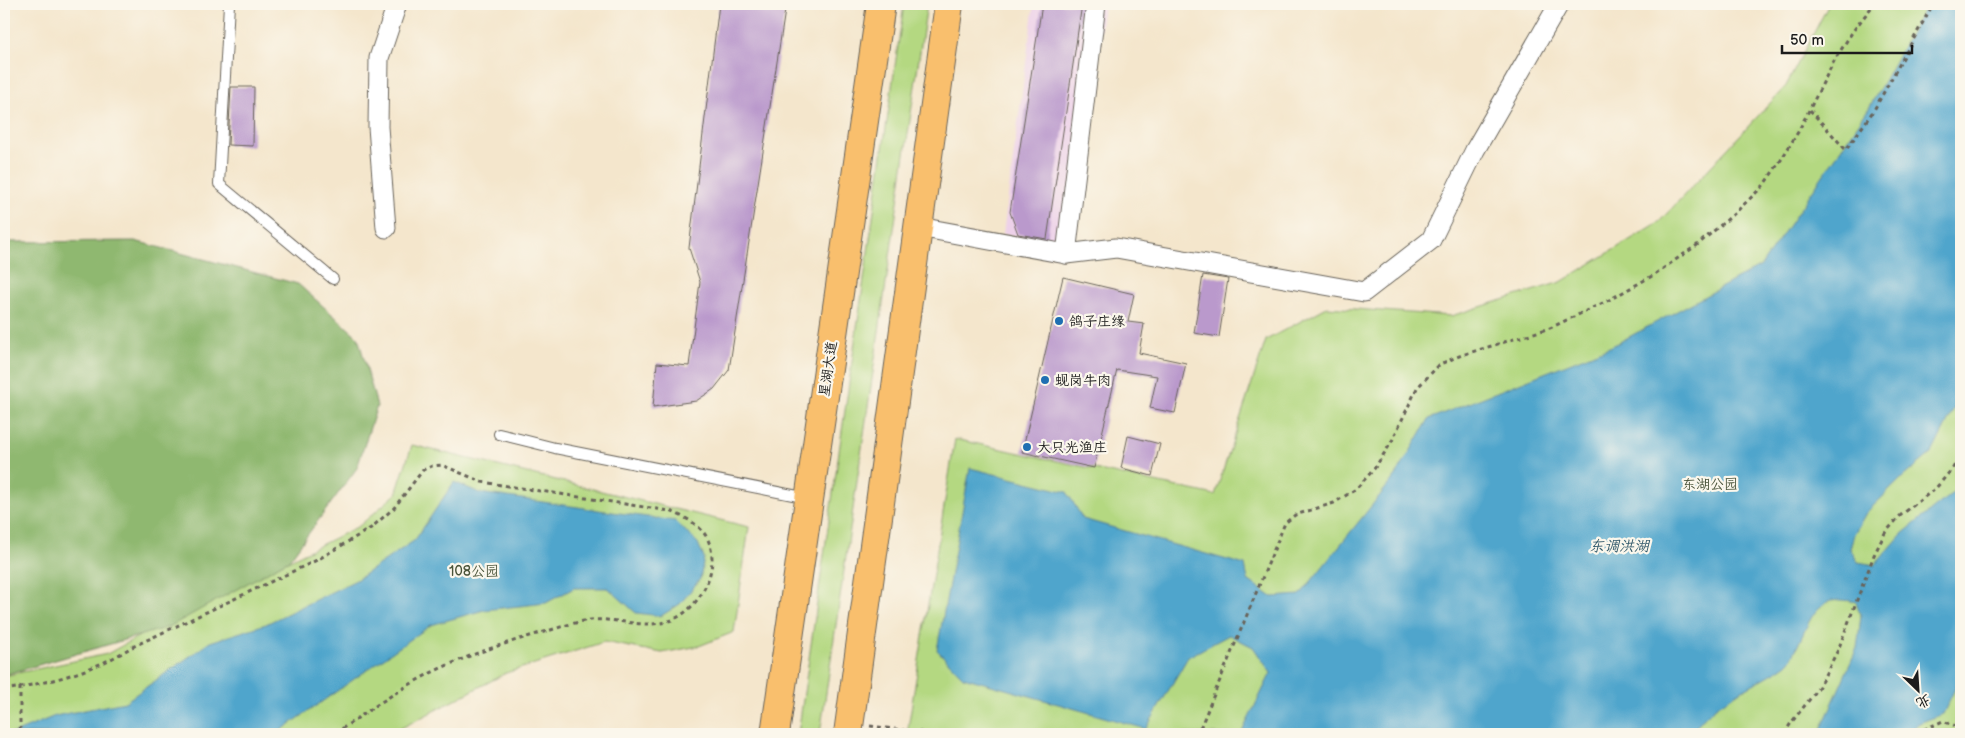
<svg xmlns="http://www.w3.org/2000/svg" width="1965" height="738" viewBox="0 0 1965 738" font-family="'Balsamiq Sans','LXGW WenKai TC',sans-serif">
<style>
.built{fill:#edd1e9}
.green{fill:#b4d881;stroke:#687a4e}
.forest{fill:#8fb86f;stroke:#566a46}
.water{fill:#4fa5cc;stroke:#366074}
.building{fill:#ba99cc}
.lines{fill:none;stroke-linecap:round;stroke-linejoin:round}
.lane-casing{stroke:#68635a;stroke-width:12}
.street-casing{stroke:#68635a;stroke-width:21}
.primary-casing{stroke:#68635a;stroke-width:30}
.path{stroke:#68635a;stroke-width:3;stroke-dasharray:4 4;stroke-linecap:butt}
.lane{stroke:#fff;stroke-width:10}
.street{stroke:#fff;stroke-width:19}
.primary{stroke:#f9bf6d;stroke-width:28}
.poi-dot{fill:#1f6fb2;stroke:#fbf7ec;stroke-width:2}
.labels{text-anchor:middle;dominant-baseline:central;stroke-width:4.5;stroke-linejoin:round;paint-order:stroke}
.poi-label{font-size:14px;fill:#1c1c1c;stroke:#fbf7ec;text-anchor:start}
.street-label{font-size:14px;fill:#1c1c1c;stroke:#fbf7ec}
.park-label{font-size:14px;fill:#4a543a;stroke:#fbf7ec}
.water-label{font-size:15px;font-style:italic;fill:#335a6b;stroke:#fbf7ec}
</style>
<rect width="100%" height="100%" fill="#fbf7ec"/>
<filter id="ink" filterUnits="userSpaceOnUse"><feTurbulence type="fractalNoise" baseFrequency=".02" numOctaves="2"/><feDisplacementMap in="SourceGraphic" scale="10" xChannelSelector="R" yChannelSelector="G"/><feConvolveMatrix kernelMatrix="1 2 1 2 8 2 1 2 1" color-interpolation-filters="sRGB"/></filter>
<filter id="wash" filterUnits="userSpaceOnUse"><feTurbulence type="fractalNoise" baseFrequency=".0096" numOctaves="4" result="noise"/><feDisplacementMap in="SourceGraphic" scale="20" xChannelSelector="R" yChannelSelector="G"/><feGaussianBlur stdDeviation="1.12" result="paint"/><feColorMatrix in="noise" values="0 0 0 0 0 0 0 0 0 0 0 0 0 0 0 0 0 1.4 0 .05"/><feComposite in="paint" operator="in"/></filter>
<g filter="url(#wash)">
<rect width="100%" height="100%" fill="#f4e6cc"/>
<path class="built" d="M 1034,4 L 1104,4 L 1071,243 L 1003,234 Z"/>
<g class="green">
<path d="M 904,4 L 927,4 L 820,734 L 798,734 Z"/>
<path d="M 1829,4 L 1961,4 L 1961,734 L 907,734 L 955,439 L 1215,495 L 1266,340 L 1327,307 L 1451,316 L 1561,282 L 1659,222 L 1786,86 Z"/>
<path d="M 412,445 L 749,527 L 734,632 L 699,646 L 662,653 L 604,642 L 506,673 L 390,734 L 4,734 L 4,676 L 107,654 L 170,619 L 359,526 L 396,494 Z"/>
</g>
<path class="forest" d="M 135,241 L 298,284 L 358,337 L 377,406 L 357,468 L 289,560 L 169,627 L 4,675 L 4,242 Z"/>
<g class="water">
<path d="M 1927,4 L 1961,4 L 1961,395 L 1932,453 L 1904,476 L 1866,513 L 1854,534 L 1850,549 L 1858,562 L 1875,565 L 1902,534 L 1961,486 L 1961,676 L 1943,714 L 1919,723 L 1907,734 L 1819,734 L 1857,648 L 1861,616 L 1856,602 C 1816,593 1812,617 1797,647 C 1794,653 1792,660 1787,664 C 1762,683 1703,704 1693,734 L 1241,734 L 1271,673 L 1253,647 L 1229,635 L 1188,657 L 1146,729 L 963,677 L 937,650 L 970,468 L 1067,492 L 1083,519 L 1245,565 L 1248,580 L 1272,597 L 1300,595 L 1397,474 L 1429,419 L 1612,346 L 1761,266 L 1869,108 Z"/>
<path d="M 454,482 L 480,493 L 675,521 L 698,543 L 704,558 L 700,579 L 680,604 L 661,616 L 636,613 L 608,588 L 574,588 L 546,603 L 484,610 L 431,625 L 276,734 L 12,734 L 55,716 L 125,702 L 210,642 L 266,624 L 356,580 L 415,540 Z"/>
</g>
<g id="blocks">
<g class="building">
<path d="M 719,4 L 786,4 L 729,370 L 714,389 L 696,401 L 653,407 L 657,363 L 689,366 L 700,282 L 689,248 Z"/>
<path d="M 1042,4 L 1082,4 L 1047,239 L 1018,234 L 1010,212 Z"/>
<path d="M 231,87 L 254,87 L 253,146 L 228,145 Z"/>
<path d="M 1203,275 L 1228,279 L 1219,337 L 1194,333 Z"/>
<path d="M 1063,277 L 1134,294 L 1128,322 L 1144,324 L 1139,353 L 1186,363 L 1175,413 L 1150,408 L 1157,376 L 1117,370 L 1094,468 L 1022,452 Z"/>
<path d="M 1128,436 L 1160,444 L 1152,476 L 1121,468 Z"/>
</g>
</g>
</g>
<g filter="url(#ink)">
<use href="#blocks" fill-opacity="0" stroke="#68635a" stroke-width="1"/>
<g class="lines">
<defs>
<g id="lane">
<path d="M 229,4 L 219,184 L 333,279"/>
<path d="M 499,434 L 555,448 L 808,498"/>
</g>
<g id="street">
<path d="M 919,227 L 1066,254 L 1096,4"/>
<path d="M 386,228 L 378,127 L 379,58 L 397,4"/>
<path d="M 1066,254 L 1116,248 L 1364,292 L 1431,240 L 1475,150 L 1559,4"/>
</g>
<g id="primary">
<path d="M 775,734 L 881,4"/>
<path d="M 848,734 L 949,4"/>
</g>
</defs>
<use href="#lane" class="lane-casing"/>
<use href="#street" class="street-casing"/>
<use href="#primary" class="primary-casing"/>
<g class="path">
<path d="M 1810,110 L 1846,150 L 1874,110 L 1933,4"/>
<path d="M 20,687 L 20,734"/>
<path d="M 4,690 C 47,683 93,672 130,648 L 317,560 L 371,528 L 394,508 L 423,470 L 432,466 L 442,465 L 482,482 L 670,511 C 684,517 698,523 706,536 C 723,565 701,607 674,619 C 645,632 614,615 584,621 C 568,624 552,630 537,634 C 510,642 483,650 458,661 C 413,678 373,708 334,734"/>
<path d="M 870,726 L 935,734"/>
<path d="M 1195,734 L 1201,726 L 1285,523 L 1295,515 L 1334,503 L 1356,489 L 1374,469 L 1391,443 L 1417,388 L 1440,364 L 1462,355 L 1550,328 L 1609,300 L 1652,276 L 1696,246 L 1735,213 L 1763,186 L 1781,160 L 1798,132 L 1834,61 L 1853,31 L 1874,4"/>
<path d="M 1784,734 L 1791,723 L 1817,690 L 1838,650 L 1874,555 L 1885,533 L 1901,515 L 1936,488 L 1953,468 L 1961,454"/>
<path d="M 1917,734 L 1927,728 L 1943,721 L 1961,728"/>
</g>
<use href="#lane" class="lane"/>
<use href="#street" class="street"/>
<use href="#primary" class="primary"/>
</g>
</g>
<g class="poi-dot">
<circle cx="1059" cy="321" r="5"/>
<circle cx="1045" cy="380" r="5"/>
<circle cx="1027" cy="447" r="5"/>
</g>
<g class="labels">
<g class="poi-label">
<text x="1069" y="321">鸽子庄缘</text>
<text x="1055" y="380">蚬岗牛肉</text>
<text x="1037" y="447">大只光渔庄</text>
</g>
<g class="street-label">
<text transform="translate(828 369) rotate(-82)">星湖大道</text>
</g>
<g class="park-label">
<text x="1710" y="484">东湖公园</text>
<text x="474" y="571">108公园</text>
</g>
<g class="water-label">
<text x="1619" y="546">东调洪湖</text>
</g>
</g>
<rect width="1965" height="738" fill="none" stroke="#fbf7ec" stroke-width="20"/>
<g transform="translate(1918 690) rotate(155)" stroke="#fbf7ec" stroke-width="4" paint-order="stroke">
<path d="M0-4L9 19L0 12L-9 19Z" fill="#1c1c1c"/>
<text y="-8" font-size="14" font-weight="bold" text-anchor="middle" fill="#1c1c1c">北</text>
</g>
<path d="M1782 45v8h130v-8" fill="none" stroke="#1c1c1c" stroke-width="2.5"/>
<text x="1790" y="45" font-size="15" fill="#1c1c1c" stroke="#fbf7ec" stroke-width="4" paint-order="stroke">50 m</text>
</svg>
